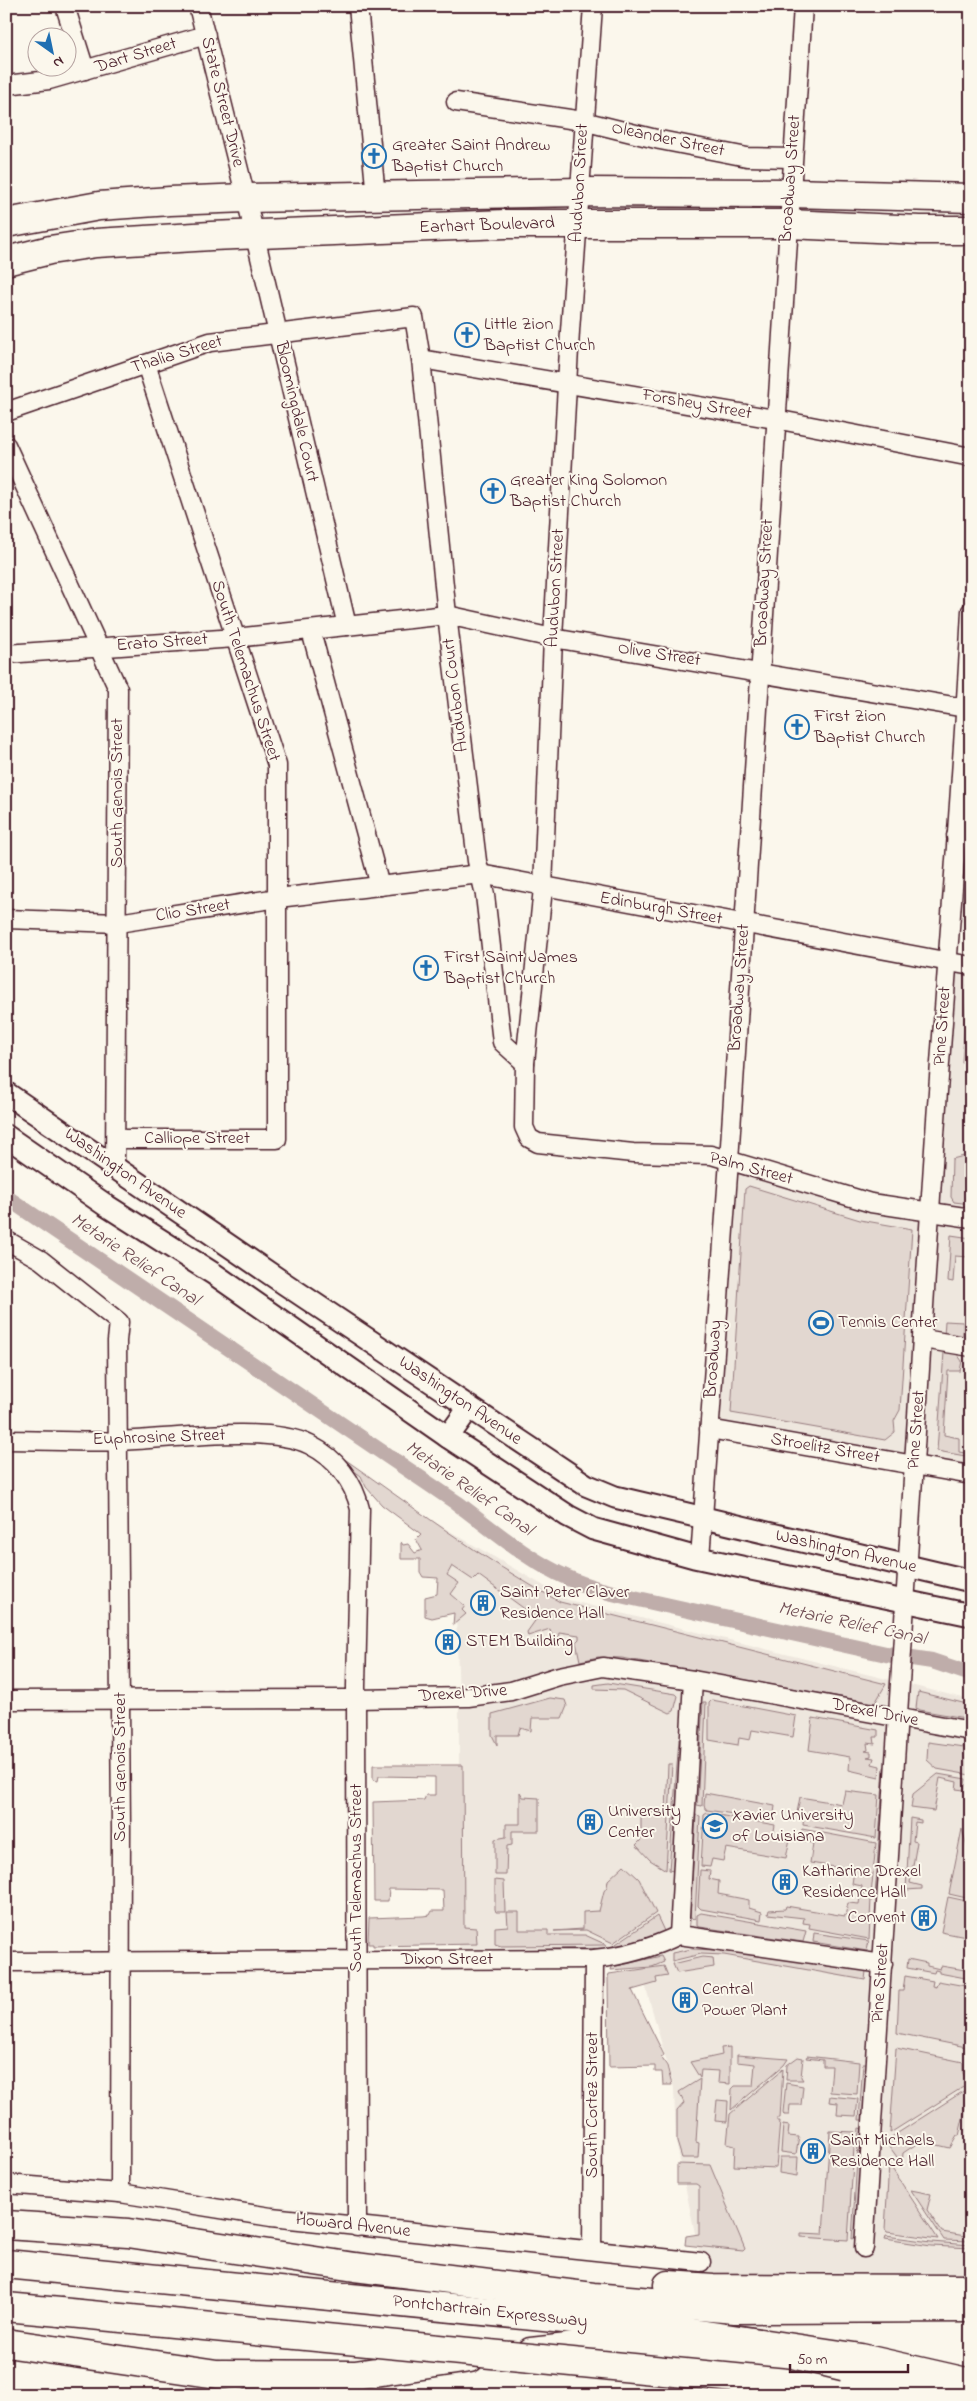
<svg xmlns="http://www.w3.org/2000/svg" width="977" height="2401" viewBox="0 0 977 2401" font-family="'Indie Flower',sans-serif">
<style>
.built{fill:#eee7de}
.green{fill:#e2d7d0;stroke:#967b7e}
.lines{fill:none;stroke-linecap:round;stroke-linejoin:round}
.canal{stroke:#bfadaa;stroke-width:16}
.minor-casing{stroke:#4a1f2b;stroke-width:21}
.tertiary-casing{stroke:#4a1f2b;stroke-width:25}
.primary-casing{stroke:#4a1f2b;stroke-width:31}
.motorway-casing{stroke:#4a1f2b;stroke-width:31}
.minor{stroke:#fbf7ec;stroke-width:18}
.tertiary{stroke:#fbf7ec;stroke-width:21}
.primary{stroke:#fbf7ec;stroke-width:28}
.motorway{stroke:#fbf7ec;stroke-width:28}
.motorway-bridge-casing{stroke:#4a1f2b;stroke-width:31;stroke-linecap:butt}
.motorway-bridge{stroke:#fbf7ec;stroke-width:28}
.labels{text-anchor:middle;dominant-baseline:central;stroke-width:4;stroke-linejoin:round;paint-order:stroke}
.street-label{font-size:18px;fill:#4a1f2b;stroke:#fbf7ec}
.poi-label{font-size:18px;fill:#4a1f2b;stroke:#fbf7ec;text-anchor:start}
.water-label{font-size:19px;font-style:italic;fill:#6d4a51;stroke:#fbf7ec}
</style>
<rect width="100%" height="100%" fill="#fbf7ec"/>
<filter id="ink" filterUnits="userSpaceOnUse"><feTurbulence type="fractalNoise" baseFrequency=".02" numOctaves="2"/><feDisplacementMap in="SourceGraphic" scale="10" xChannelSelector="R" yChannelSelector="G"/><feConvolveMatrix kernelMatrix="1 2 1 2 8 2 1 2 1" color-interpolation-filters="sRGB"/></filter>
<g filter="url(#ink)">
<g class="built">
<path d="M 948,962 L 971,966 L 971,1475 L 709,1429 L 729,1161 L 930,1211 Z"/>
<path d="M 434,1522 L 568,1600 L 971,1700 L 971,2289 L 713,2288 L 701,2262 L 676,2142 L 674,2088 L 636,1952 L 459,1960 L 459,1697 L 456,1616 Z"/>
</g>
<g class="green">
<path d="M 968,984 L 971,984 L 971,1064 L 962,1062 Z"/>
<path d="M 968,1155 L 968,1160 L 971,1160 L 971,1204 L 954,1202 L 951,1197 L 952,1159 Z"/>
<path d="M 749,1186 L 860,1220 L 912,1229 L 900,1410 L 894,1421 L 895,1432 L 885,1440 L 731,1413 L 745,1189 Z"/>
<path d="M 951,1235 L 971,1238 L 968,1257 L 955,1256 L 953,1282 L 948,1281 Z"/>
<path d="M 945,1321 L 963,1322 L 963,1335 L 960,1338 L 944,1336 Z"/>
<path d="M 944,1352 L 957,1354 L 962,1361 L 960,1371 L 948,1371 L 944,1435 L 959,1438 L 959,1452 L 971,1454 L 971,1457 L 937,1451 Z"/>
<path d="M 336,1453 C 409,1504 482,1559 560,1602 L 886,1684 L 875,1703 L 622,1658 L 598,1657 L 580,1661 L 576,1642 L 579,1639 L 579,1635 L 559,1632 L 558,1642 L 555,1643 L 550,1629 L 528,1636 L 527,1632 L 537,1618 L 478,1575 L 473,1580 L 452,1566 L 447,1575 L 459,1583 L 451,1594 L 465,1606 L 462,1610 L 466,1614 L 453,1625 L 454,1613 L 432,1618 L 425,1616 L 425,1597 L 437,1594 L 438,1578 L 423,1577 L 420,1572 L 420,1559 L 401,1559 L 401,1542 L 403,1545 L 408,1544 L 415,1553 L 422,1550 L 416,1539 L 421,1534 L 382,1505 L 366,1487 L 361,1476 L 334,1456 Z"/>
<path d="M 608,1683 L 676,1694 L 678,1696 L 674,1711 L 670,1713 L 623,1690 L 594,1689 L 594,1685 Z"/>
<path d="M 918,1692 L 971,1705 L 971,1719 L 919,1710 L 916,1708 Z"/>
<path d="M 550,1698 L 565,1700 L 567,1706 L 562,1718 L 532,1718 L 531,1731 L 520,1728 L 518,1735 L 497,1735 L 497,1745 L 492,1735 L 492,1714 Z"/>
<path d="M 712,1700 L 796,1716 L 793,1737 L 752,1730 L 750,1740 L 739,1738 L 738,1745 L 709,1740 L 709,1703 Z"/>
<path d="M 703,1702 L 706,1702 L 702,1806 L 697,1805 Z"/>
<path d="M 813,1718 L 878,1730 L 878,1737 L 874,1737 L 875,1744 L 867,1743 L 868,1750 L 865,1751 L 871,1752 L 871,1756 L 867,1757 L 874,1758 L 872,1764 L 880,1766 L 879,1777 L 849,1770 L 850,1757 L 809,1750 Z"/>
<path d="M 679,1739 L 681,1744 L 673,1871 L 669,1870 Z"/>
<path d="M 928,1742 L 971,1748 L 970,1775 L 937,1769 L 927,1760 Z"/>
<path d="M 668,1764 L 672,1764 L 666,1870 L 650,1860 L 636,1845 L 641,1840 L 641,1814 L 666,1811 Z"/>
<path d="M 373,1765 L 463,1765 L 464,1927 L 476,1928 L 477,1944 L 373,1946 L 373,1944 L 368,1944 L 369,1918 L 423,1916 L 430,1915 L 432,1911 L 444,1911 L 443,1890 L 389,1889 L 388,1901 L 374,1901 L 373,1802 L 424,1800 L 426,1795 L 435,1795 L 435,1777 L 379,1776 L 378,1781 L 373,1780 Z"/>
<path d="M 884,1767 L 888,1767 L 879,1897 L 875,1896 Z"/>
<path d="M 938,1774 L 966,1779 L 964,1790 L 956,1789 L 957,1782 L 940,1778 L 934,1811 L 911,1808 L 913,1794 Z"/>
<path d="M 845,1791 L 879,1795 L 876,1838 L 803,1825 L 804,1814 L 797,1813 L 800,1797 L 842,1804 Z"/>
<path d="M 520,1792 L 523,1797 L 539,1798 L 539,1831 L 512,1831 L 512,1845 L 507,1846 L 506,1875 L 495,1875 L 495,1839 L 506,1837 L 506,1824 L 520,1824 Z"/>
<path d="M 705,1793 L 775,1806 L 773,1820 L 707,1810 L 704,1806 Z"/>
<path d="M 707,1813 L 775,1825 L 773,1836 L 790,1839 L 786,1858 L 726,1848 L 723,1861 L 712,1859 L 710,1867 L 701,1866 L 704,1815 Z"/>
<path d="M 696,1815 L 700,1816 L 695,1919 L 690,1918 Z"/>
<path d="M 910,1818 L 921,1820 L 921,1823 L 915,1822 L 913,1841 L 917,1842 L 910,1883 L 922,1886 L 922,1889 L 906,1890 Z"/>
<path d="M 802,1829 L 876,1843 L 871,1895 L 861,1893 L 862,1886 L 852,1884 L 854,1870 L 810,1863 L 813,1843 L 800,1841 Z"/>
<path d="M 962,1829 L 971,1860 L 971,1899 L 949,1894 Z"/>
<path d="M 624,1865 L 639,1879 L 656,1913 L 613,1943 L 586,1930 L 554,1931 L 583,1929 L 583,1912 L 599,1911 L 604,1891 L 607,1887 L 608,1880 Z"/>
<path d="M 700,1870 L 710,1871 L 709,1879 L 719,1881 L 718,1894 L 749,1900 L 749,1908 L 762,1912 L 761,1920 L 701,1909 L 698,1906 Z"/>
<path d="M 495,1880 L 504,1881 L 505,1912 L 496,1912 L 495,1909 Z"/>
<path d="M 860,1897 L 871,1899 L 869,1939 L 809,1928 L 810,1924 L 803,1923 L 804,1918 L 768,1914 L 769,1910 L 785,1909 L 786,1906 L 845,1916 L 848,1903 L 859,1904 Z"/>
<path d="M 948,1897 L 971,1902 L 971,1938 L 941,1932 Z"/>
<path d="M 507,1912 L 519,1912 L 519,1930 L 548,1930 L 548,1935 L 585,1935 L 607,1945 L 501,1946 L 495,1944 L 495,1927 L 508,1926 Z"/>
<path d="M 701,1913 L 806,1931 L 803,1942 L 700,1927 L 697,1926 L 697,1915 Z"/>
<path d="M 657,1916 L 664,1931 L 659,1935 L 609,1950 L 498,1950 L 610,1948 Z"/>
<path d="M 814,1933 L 869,1941 L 867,1951 L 813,1942 Z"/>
<path d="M 692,1949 L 716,1950 L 866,1971 L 865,1980 L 724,1955 L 701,1954 L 672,1961 L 672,1953 Z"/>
<path d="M 661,1956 L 664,1962 L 652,1967 L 611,1970 L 612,1967 Z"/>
<path d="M 702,1957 L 713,1958 L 714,1967 L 677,1973 L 673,1964 Z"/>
<path d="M 908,1959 L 927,1963 L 927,1966 L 940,1969 L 941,1966 L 971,1971 L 971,1979 L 939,1973 L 939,1971 L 935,1970 L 934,1973 L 907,1968 Z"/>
<path d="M 664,1966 L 668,1976 L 656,1978 L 657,1983 L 632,1990 L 664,2055 L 661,2057 L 667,2066 L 672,2085 L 663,2085 L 662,2072 L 655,2072 L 655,2066 L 609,2067 L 608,1977 L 609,1974 Z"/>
<path d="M 905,1976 L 933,1981 L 932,1986 L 936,1987 L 938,1981 L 971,1987 L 971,2048 L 897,2033 L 899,1991 L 903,1991 Z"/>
<path d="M 730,2047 L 730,2084 L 718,2083 L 719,2071 L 701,2070 L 700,2078 L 690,2062 L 722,2055 L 721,2048 Z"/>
<path d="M 896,2048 L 963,2062 L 963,2073 L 968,2084 L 890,2133 Z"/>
<path d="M 737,2055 L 788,2059 L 784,2065 L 731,2110 L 732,2089 L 735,2086 L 753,2086 L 755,2064 L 737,2062 Z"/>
<path d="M 807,2056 L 859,2062 L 857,2094 L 830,2092 L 832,2066 L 823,2066 L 823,2060 L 806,2058 Z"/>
<path d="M 798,2057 L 803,2058 L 801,2077 L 803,2080 L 786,2080 L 787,2065 Z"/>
<path d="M 863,2063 L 868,2063 L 864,2120 L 859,2120 Z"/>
<path d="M 783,2069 L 780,2118 L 777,2118 L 777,2121 L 780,2121 L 776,2168 L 734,2166 L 735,2146 L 727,2144 L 730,2114 Z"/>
<path d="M 700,2079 L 696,2142 L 699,2143 L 698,2158 L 682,2158 L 677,2142 L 677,2111 L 684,2103 L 679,2092 Z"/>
<path d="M 786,2083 L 803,2086 L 801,2105 L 790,2105 L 789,2115 L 784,2115 L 783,2112 Z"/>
<path d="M 970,2087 L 959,2136 L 957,2136 L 950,2148 L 921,2141 L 903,2153 L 902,2164 L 889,2146 L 890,2138 Z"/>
<path d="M 830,2096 L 858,2099 L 856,2116 L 837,2115 L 838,2103 L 829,2102 Z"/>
<path d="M 717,2100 L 728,2101 L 727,2122 L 715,2121 Z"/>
<path d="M 783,2125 L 789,2126 L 788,2136 L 799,2137 L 796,2154 L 781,2152 Z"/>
<path d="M 859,2128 L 864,2129 L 856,2237 L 852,2239 Z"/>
<path d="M 830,2131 L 855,2132 L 848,2240 L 801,2237 L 801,2233 L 823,2234 Z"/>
<path d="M 780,2157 L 798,2157 L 797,2176 L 779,2173 Z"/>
<path d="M 677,2164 L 710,2165 L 745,2249 L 743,2251 L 685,2245 L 686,2236 L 699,2234 L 699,2186 L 696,2184 L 677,2184 Z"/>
<path d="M 889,2164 L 938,2239 L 887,2232 L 885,2229 Z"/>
<path d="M 911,2190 L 931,2194 L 927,2210 L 942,2232 L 971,2237 L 971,2241 L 944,2240 Z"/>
<path d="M 886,2236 L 931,2242 L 971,2245 L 971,2248 L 931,2246 L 885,2239 Z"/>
</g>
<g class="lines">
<path class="canal" d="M 6,1197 L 457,1503 C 492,1529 527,1560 568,1578 C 589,1588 612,1593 634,1598 L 886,1654 L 932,1661 L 971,1674"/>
<defs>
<g id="minor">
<path d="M 65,6 L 85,70"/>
<path d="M 198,6 L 246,198 L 347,626"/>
<path d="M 358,6 L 376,197"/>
<path d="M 593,6 L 570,331 L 553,638 L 543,888 L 525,1063 L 524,1127 L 529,1138 L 538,1143 L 633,1153 L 711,1155 L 871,1203 L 971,1218"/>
<path d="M 6,85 L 49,80 L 206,35"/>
<path d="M 456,102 L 583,121 L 660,140 L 747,157 L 792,158"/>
<path d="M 421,359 L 775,419 L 971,457"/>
<path d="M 6,412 L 210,342 L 414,317 L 421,359 L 447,615 L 477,861 L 485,895 L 502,1042 L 525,1063"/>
<path d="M 6,445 L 118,689 L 115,1166"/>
<path d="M 311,631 L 380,886"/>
<path d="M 6,654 L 235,638 L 447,615 L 553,638 L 971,709"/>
<path d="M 956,836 L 971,838"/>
<path d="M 6,919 L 118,923 L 278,898 L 480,874 L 971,966"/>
<path d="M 116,1139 L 277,1139 L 277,765 L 146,364"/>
<path d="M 6,1240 L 41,1260 L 119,1322 L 117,1341 L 121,1828 L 120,2193"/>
<path d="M 923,1339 L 971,1347"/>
<path d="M 709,1429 L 971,1475"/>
<path d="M 6,1440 C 44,1440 83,1443 121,1441 C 169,1439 269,1424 310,1445 C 336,1458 354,1482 360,1509 L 356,1686 L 357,2227"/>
<path d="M 700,1558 L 729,1161 L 803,6"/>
<path d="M 6,1700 L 356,1699 L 468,1697 L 511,1691 L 559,1676 L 603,1667 L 693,1680 L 971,1731"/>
<path d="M 679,1935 L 693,1680"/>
<path d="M 6,1962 L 594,1959 C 624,1956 652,1948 679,1935 L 883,1964"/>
<path d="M 6,2184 L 120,2193 L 271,2217 L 701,2262"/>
<path d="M 864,2248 C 887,1902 909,1557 930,1212 C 942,1011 961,812 971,611"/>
<path d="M 592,2250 L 594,1959"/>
</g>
<g id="tertiary">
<path d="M 6,1093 L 285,1284 L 586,1485 L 615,1497 L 971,1581"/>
<path d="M 6,1136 L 107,1206 L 214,1274 L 448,1437 L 568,1516 L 593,1529 L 694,1557 L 971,1615"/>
<path d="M 448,1437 L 469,1408"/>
</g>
<g id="primary">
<path d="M 6,223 L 99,206 L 170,201 L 246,198 L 581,192 L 791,193 L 971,198"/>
<path d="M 6,261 L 50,250 L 96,243 L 211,236 L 505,224 L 789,224 L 920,230 L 971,230"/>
</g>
<g id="motorway">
<path d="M 6,2225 L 128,2233 L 355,2267 L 593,2297 L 735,2309 L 971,2308"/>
<path d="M 6,2264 L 665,2329 L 861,2358 L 971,2383"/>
<path d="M 668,2285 L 713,2288 L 971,2289"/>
<path d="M 6,2307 L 60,2312"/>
<path d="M 6,2343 L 237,2377"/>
<path d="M 531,2352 L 576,2347 L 674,2352 L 880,2384 L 926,2395"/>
<path d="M 221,2374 L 355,2375 L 470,2358"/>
</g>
</defs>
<use href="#minor" class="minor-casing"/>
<use href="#tertiary" class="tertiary-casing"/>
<use href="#primary" class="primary-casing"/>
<use href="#motorway" class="motorway-casing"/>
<use href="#minor" class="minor"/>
<use href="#tertiary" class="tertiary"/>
<use href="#primary" class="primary"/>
<use href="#motorway" class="motorway"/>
<defs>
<path id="motorway-bridge" d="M 60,2312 L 787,2383 L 837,2395"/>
</defs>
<use href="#motorway-bridge" class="motorway-bridge-casing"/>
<use href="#motorway-bridge" class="motorway-bridge"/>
</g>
</g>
<defs>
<symbol id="church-ring" viewBox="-11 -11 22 22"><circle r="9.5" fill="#fbf7ec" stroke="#1f6fb2" stroke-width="1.5"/><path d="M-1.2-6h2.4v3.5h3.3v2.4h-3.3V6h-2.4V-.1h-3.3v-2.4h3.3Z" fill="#1f6fb2"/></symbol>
<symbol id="stadium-ring" viewBox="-11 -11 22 22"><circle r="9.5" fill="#fbf7ec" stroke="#1f6fb2" stroke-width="1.5"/><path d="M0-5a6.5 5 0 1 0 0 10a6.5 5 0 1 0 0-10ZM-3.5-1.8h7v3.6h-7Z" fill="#1f6fb2"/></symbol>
<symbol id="building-ring" viewBox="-11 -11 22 22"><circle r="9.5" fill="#fbf7ec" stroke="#1f6fb2" stroke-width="1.5"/><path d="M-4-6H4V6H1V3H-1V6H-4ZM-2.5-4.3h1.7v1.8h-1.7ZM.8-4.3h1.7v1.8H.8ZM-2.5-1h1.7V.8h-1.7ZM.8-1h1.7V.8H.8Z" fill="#1f6fb2"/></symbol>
<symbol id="university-ring" viewBox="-11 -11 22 22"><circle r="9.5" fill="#fbf7ec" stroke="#1f6fb2" stroke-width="1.5"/><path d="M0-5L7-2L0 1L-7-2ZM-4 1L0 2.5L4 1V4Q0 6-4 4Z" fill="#1f6fb2"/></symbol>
</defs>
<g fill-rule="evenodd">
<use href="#church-ring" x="360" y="142" width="28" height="28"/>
<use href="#church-ring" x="453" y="321" width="28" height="28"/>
<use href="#church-ring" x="479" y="477" width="28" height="28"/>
<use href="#church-ring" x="783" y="713" width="28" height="28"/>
<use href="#church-ring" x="412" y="954" width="28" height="28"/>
<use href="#stadium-ring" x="807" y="1309" width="28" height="28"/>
<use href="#building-ring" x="469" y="1589" width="28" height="28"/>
<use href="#building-ring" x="434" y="1628" width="28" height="28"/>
<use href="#building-ring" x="576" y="1808" width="28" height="28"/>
<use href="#university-ring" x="701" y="1812" width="28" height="28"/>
<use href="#building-ring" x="771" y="1868" width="28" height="28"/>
<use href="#building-ring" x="910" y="1904" width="28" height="28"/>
<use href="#building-ring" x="671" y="1986" width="28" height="28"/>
<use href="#building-ring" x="799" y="2137" width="28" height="28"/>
</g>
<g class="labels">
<g class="street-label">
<text transform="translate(136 56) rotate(-17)">Dart Street</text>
<text transform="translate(222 102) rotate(76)">State Street Drive</text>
<text transform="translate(668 140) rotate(12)">Oleander Street</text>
<text transform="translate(791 179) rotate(-86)">Broadway Street</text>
<text transform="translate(580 183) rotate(-87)">Audubon Street</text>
<text transform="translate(487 226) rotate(-2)">Earhart Boulevard</text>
<text transform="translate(177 355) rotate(-17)">Thalia Street</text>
<text transform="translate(697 405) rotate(10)">Forshey Street</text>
<text transform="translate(296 412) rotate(77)">Bloomingdale Court</text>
<text transform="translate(765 583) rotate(-87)">Broadway Street</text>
<text transform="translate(556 588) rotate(-87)">Audubon Street</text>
<text transform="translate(162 643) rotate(-4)">Erato Street</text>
<text transform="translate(659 655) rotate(9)">Olive Street</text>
<text transform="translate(245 671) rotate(72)">South Telemachus Street</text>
<text transform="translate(456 695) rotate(-97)">Audubon Court</text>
<text transform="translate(118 793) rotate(-90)">South Genois Street</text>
<text transform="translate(661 909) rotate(10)">Edinburgh Street</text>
<text transform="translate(193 911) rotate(-9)">Clio Street</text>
<text transform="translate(740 988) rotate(-86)">Broadway Street</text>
<text transform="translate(943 1026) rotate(-86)">Pine Street</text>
<text x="197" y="1139">Calliope Street</text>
<text transform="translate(751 1169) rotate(15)">Palm Street</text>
<text transform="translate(125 1174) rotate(35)">Washington Avenue</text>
<text transform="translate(714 1359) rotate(-86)">Broadway</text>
<text transform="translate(460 1401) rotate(34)">Washington Avenue</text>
<text transform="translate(917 1430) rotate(-86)">Pine Street</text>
<text transform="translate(159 1438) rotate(-2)">Euphrosine Street</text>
<text transform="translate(825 1449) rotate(10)">Stroelitz Street</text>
<text transform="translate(846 1552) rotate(13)">Washington Avenue</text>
<text transform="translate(463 1694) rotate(-4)">Drexel Drive</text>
<text transform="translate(875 1713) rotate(11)">Drexel Drive</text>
<text transform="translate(121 1767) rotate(-90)">South Genois Street</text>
<text transform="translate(357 1878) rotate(-90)">South Telemachus Street</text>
<text x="447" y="1960">Dixon Street</text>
<text transform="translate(881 1983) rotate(-86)">Pine Street</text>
<text transform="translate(593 2105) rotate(-90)">South Cortez Street</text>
<text transform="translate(353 2226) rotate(6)">Howard Avenue</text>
<text transform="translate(490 2312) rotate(6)">Pontchartrain Expressway</text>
</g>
<g class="poi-label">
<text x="392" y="146">Greater Saint Andrew<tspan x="392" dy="21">Baptist Church</tspan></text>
<text x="484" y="325">Little Zion<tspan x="484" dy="21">Baptist Church</tspan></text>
<text x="510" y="481">Greater King Solomon<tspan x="510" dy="21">Baptist Church</tspan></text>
<text x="814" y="717">First Zion<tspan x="814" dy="21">Baptist Church</tspan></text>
<text x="444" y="958">First Saint James<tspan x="444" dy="21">Baptist Church</tspan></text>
<text x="838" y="1323">Tennis Center</text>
<text x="500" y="1593">Saint Peter Claver<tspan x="500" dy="21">Residence Hall</tspan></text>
<text x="466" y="1642">STEM Building</text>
<text x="608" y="1812">University<tspan x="608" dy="21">Center</tspan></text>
<text x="732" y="1816">Xavier University<tspan x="732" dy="21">of Louisiana</tspan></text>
<text x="802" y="1872">Katharine Drexel<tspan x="802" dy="21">Residence Hall</tspan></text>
<text x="906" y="1918" text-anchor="end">Convent</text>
<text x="702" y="1990">Central<tspan x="702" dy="21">Power Plant</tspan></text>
<text x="830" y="2141">Saint Michaels<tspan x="830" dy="21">Residence Hall</tspan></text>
</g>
<g class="water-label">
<text transform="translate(135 1260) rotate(34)">Metarie Relief Canal</text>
<text transform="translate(469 1489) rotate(35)">Metarie Relief Canal</text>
<text transform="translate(852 1624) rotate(12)">Metarie Relief Canal</text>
</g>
</g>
<rect width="977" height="2401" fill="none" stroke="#fbf7ec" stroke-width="25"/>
<rect x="12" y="12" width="952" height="2376" fill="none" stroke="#4a1f2b" stroke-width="2" filter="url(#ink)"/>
<g transform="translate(52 52) rotate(147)"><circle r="24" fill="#fbf7ec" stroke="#b4a19f"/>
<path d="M0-4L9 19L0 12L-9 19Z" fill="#1f6fb2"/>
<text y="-8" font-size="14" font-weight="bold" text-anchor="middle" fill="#4a1f2b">N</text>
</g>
<path d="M790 2364v8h118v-8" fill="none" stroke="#4a1f2b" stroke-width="2.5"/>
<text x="797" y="2364" font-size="15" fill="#4a1f2b" stroke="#fbf7ec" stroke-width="4" paint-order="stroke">50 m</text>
</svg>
